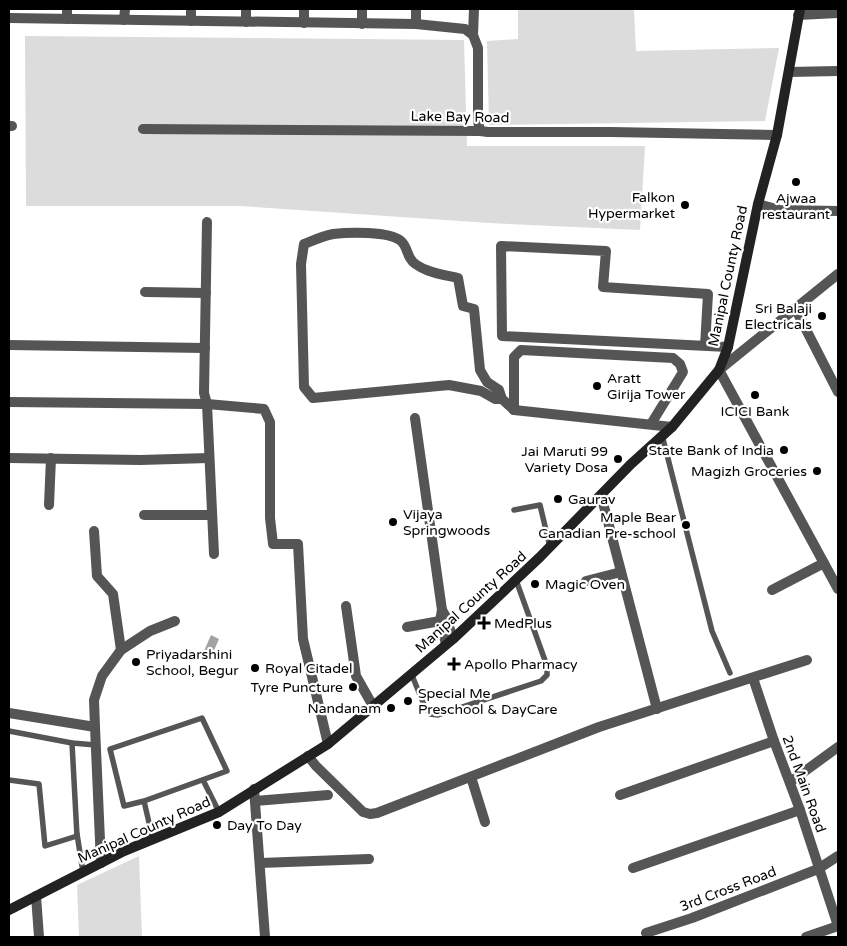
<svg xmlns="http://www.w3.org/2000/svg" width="847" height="946" viewBox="0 0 847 946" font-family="'Varela Round',sans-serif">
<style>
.green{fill:#dcdcdc}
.water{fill:#a3a3a3}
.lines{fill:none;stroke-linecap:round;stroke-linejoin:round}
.service{stroke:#555;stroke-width:5.5}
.minor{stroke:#555;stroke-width:10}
.tertiary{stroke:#555;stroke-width:10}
.secondary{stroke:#222;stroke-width:10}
.poi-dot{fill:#000;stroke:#fff;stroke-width:2}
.labels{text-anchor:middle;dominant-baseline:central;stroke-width:4.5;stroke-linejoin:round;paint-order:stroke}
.street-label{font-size:14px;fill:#000;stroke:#fff}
.poi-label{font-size:14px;fill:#000;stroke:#fff;text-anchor:start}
</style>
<rect width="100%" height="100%" fill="#fff"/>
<g class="green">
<path d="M 518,9 L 634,9 L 636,51 L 779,48 L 765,121 L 489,125 L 487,41 L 518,39 Z"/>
<path d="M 25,36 L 464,40 L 467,146 L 645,146 L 640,230 L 489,223 L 240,206 L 26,206 Z"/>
<path d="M 139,856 L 142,937 L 79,937 L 77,885 Z"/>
</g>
<path class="water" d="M 211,635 L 219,639 L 212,655 L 204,651 Z"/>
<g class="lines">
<g class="service">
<path d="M 662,435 L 712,631 L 730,673"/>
<path d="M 514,510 L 540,505 L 550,547"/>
<path d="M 411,673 L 425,707 L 430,714 L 438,715 L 541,681 L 547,675 L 547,666 L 516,580"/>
<path d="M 9,731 L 72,743 L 96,745"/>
<path d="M 9,780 L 39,784 L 45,846 L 77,836 L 72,743"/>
<path d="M 203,780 L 219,812"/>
<path d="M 144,801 L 227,771 L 202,718 L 110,749 L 124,806 L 144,801 L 153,840"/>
<path d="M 77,834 L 83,872"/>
</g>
<g class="minor">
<path d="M 191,9 L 191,21"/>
<path d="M 798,15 L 838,13"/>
<path d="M 67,19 L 67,9"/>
<path d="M 124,20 L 125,9"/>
<path d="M 246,22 L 246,9"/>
<path d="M 304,23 L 304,9"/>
<path d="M 362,24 L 362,9"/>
<path d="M 416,24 L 416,9"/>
<path d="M 473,35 L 474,9"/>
<path d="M 789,72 L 838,71"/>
<path d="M 9,126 L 12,126"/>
<path d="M 143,129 L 480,131"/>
<path d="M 758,204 L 780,210 L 838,211"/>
<path d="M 207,222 L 204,393 L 207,404 L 214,554"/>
<path d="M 145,292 L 206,293"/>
<path d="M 795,308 L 838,392"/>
<path d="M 9,345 L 205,348"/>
<path d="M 705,346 L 708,294 L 603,287 L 606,251 L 501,246 L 502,336 L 728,347"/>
<path d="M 719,370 L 838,274"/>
<path d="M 502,399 L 495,399 L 481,391 L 449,385 L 313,398 L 304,387 L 301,264 L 304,244 C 314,240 323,236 333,234 C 349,232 389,231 401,241 C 406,245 407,253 410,258 C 417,271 445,275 458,278 L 463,306 L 474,309 L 480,370 L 487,382 L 499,390 L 502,399 L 514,410"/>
<path d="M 9,402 L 207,404 L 264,409 L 270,422 L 270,518 L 273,544 L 298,544 L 303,639 L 328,744"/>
<path d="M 514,410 L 514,357 L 521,350 L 673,358 L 680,364 L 683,372 L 651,424"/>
<path d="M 514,410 L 672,427"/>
<path d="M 415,418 L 442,610 L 440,621 L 446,644"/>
<path d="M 9,458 L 140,460 L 209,458"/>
<path d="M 601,495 L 657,709"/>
<path d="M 49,505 L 51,458"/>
<path d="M 144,515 L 212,515"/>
<path d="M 94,531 L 97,576 L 113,594 L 121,650"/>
<path d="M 586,581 L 621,572"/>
<path d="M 772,590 L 824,563"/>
<path d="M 346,606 L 356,676 L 373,706"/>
<path d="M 442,610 L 446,617 L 453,639"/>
<path d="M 407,627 L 440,621"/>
<path d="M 753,678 L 774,741 L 800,810 L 838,926"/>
<path d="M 95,727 L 94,700 L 102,676 L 121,650 L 150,631 L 175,621"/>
<path d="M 308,756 L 316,766 L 363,812 L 370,814 L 377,813 L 599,727 L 807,660"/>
<path d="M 471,777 L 485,822"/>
<path d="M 790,782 L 838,747"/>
<path d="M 254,789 L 265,937"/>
<path d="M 620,795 L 774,741"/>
<path d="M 255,801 L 328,795"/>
<path d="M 260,863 L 369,859"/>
<path d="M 633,868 L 800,810"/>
<path d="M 36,896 L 39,937"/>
<path d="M 646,933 L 692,918 L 818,869 L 838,856"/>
<path d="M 806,937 L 838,926"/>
</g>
<g class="tertiary">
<path d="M 9,18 L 416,24 L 465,29 L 473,35 L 478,48 L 478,121 L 480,131 L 488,132 L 611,132 L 777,135"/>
<path d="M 719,370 L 838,589"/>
<path d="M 9,713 L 95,727 L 101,863"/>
</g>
<path class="secondary" d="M 9,910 L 124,851 L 219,812 L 328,744 L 453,639 L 540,557 L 631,464 L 672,427 L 719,370 L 728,347 L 758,204 L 777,135 L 800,9"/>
</g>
<g class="poi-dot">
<circle cx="796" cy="182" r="5"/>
<circle cx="685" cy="205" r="5"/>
<circle cx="822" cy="316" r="5"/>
<circle cx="597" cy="386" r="5"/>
<circle cx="755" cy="395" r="5"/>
<circle cx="784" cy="450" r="5"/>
<circle cx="618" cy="459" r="5"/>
<circle cx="817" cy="471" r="5"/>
<circle cx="558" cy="499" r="5"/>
<circle cx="393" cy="522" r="5"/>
<circle cx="686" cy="525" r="5"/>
<circle cx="535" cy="584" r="5"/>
<path d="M481.5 615.5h5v5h5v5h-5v5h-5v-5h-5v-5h5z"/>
<circle cx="136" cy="662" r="5"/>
<path d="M451.5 656.5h5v5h5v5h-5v5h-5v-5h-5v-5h5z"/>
<circle cx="255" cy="668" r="5"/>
<circle cx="353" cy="687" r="5"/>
<circle cx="408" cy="701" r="5"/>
<circle cx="391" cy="708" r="5"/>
<circle cx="217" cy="825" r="5"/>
</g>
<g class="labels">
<g class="street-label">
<text transform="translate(460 117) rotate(1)">Lake Bay Road</text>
<text transform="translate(728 276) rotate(-78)">Manipal County Road</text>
<text transform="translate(471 602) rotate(-42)">Manipal County Road</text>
<text transform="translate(804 784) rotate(70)">2nd Main Road</text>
<text transform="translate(144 830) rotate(-24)">Manipal County Road</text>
<text transform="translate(728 889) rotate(-21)">3rd Cross Road</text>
</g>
<g class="poi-label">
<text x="675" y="197" text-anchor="end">Falkon<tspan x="675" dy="16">Hypermarket</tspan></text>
<text x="796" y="198" text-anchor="middle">Ajwaa<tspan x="796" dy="16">restaurant</tspan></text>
<text x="812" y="308" text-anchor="end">Sri Balaji<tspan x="812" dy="16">Electricals</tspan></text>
<text x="607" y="378">Aratt<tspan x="607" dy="16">Girija Tower</tspan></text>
<text x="755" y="411" text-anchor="middle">ICICI Bank</text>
<text x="774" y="450" text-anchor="end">State Bank of India</text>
<text x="608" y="451" text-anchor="end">Jai Maruti 99<tspan x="608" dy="16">Variety Dosa</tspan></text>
<text x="807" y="471" text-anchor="end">Magizh Groceries</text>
<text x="568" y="499">Gaurav</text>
<text x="403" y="514">Vijaya<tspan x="403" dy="16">Springwoods</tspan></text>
<text x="676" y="517" text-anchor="end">Maple Bear<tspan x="676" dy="16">Canadian Pre-school</tspan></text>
<text x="545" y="584">Magic Oven</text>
<text x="494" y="623">MedPlus</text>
<text x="146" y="654">Priyadarshini<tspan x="146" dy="16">School, Begur</tspan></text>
<text x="464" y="664">Apollo Pharmacy</text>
<text x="265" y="668">Royal Citadel</text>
<text x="343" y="687" text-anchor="end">Tyre Puncture</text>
<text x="418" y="693">Special Me<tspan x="418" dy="16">Preschool &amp; DayCare</tspan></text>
<text x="381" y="708" text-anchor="end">Nandanam</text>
<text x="227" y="825">Day To Day</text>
</g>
</g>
<rect width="847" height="946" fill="none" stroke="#000000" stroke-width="20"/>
</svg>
